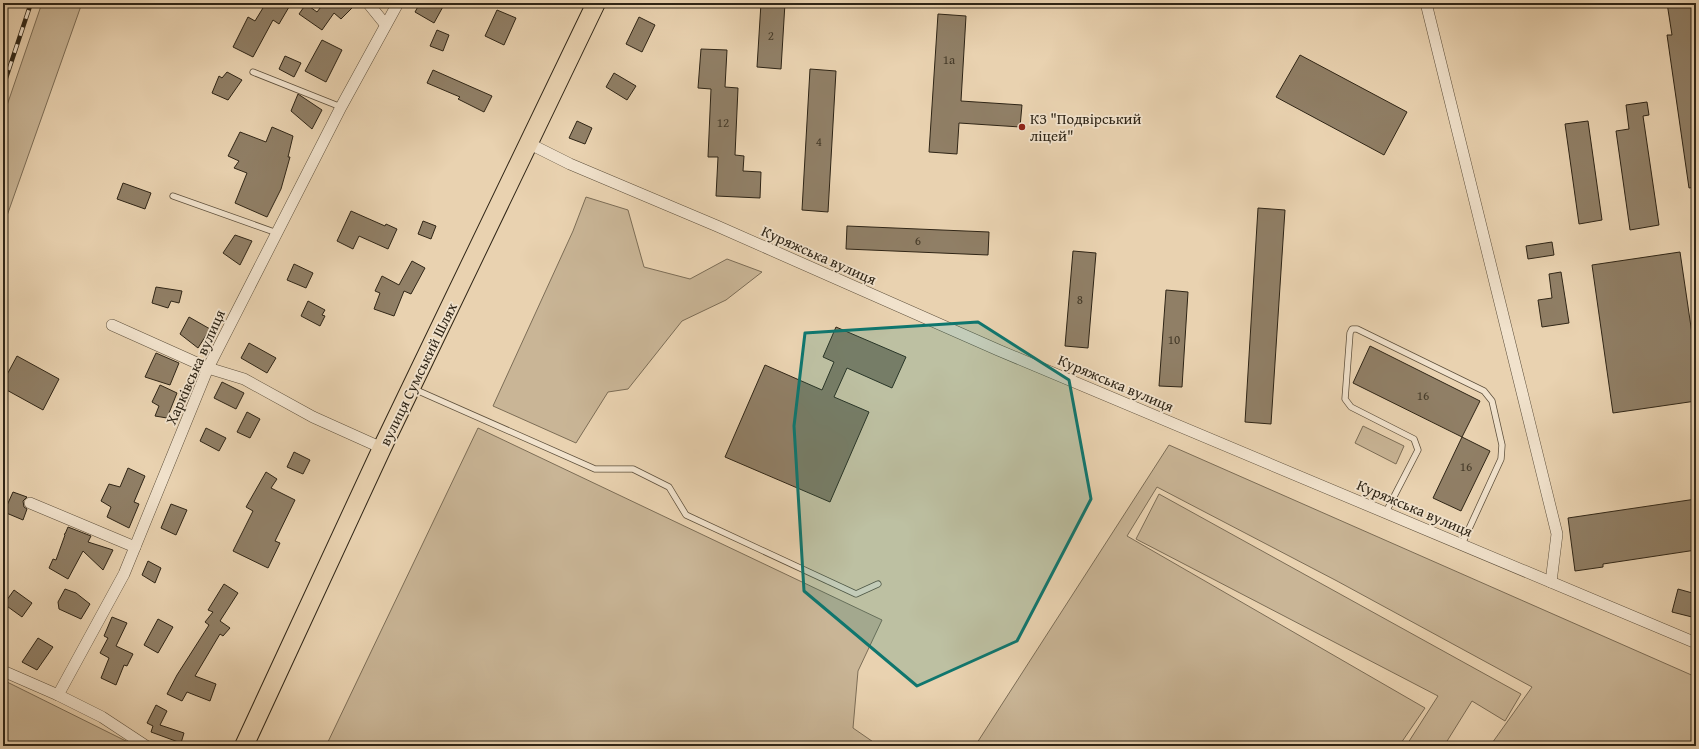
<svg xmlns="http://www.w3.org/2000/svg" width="1699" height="749" viewBox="0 0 1699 749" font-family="'Gentium Book Plus',serif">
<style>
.green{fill:#c9b596;stroke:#7c6d56}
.building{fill:#907f66;stroke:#2f2516}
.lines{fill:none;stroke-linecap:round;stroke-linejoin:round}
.lane-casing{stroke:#5e503c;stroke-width:7}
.street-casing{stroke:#5e503c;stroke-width:12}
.primary-casing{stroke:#2f2516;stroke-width:20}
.lane{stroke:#f1e2cc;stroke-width:5.5}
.street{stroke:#f1e2cc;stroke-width:11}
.primary{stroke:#e9d2b0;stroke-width:18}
.rail-casing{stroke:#2f2516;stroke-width:4.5}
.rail{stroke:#f1e2cc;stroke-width:3;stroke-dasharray:9;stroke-linecap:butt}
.marked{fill:#0f766e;fill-opacity:0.2;stroke:#0f766e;stroke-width:3;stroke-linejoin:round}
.poi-dot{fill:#8f2418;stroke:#f1e2cc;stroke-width:1.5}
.labels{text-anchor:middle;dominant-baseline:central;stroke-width:3.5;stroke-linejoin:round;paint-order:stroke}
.number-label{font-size:13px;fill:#473c2a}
.poi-label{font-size:15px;fill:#2f2516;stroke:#f1e2cc;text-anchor:start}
.street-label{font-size:15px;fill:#2f2516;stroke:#f1e2cc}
</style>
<rect width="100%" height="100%" fill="#e9d2b0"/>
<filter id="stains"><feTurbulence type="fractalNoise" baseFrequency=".005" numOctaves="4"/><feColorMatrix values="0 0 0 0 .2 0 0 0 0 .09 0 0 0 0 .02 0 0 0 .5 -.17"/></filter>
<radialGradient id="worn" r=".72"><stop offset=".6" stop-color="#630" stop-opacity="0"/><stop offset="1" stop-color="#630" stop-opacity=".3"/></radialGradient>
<g class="green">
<path d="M 42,3 L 82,3 L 3,227 L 3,117 Z"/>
<path d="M 586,197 L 628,210 L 644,267 L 690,279 L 727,259 L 762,272 L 726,300 L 682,321 L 628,389 L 608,392 L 576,443 L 493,406 L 573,231 Z"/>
<path d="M 1363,426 L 1404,446 L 1396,464 L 1355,443 Z"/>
<path d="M 478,428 L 882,620 L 858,671 L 853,728 L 879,746 L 326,746 Z"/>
<path d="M 1169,445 L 1696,677 L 1696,746 L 1490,746 L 1532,687 L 1337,581 L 1157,487 L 1127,536 L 1425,708 L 1399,746 L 975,746 Z"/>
<path d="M 1159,494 L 1521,694 L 1505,721 L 1472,701 L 1444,746 L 1406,746 L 1438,696 L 1136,539 Z"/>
<path d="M 3,680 L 134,745 L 134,746 L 3,746 Z"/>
</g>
<g class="building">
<path d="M 266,3 L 282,3 L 289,7 L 279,24 L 273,20 L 253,57 L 233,47 L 248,17 L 255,21 Z"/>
<path d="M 324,3 L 357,3 L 341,19 L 334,13 L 322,30 L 299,14 L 306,4 L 317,12 Z"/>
<path d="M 420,3 L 445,3 L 434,23 L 415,12 Z"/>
<path d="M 761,3 L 785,3 L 781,69 L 757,67 Z"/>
<path d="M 1667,3 L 1696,3 L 1696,187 L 1689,188 L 1667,35 L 1672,35 Z"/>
<path d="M 497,10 L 516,18 L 504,45 L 485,36 Z"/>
<path d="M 938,14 L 966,16 L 961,101 L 1022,105 L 1020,127 L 959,123 L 957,154 L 929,152 Z"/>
<path d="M 639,17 L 655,25 L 642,52 L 626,44 Z"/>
<path d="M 437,30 L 449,35 L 443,51 L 430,46 Z"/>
<path d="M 322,40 L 342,50 L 326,82 L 305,71 Z"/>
<path d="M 701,49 L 727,50 L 725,87 L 738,88 L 735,155 L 744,156 L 743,171 L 761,172 L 760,198 L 716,196 L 718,157 L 708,157 L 711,89 L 698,88 Z"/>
<path d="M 1300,55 L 1407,112 L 1384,155 L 1276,97 Z"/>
<path d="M 285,56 L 301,63 L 294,77 L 279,69 Z"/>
<path d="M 810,69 L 836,71 L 828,212 L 802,210 Z"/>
<path d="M 433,70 L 492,96 L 484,112 L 458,99 L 460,97 L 427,83 Z"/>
<path d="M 227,72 L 242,80 L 228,100 L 212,93 L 219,76 L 222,78 Z"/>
<path d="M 614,73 L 636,86 L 627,100 L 606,87 Z"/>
<path d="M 298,94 L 322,110 L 312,129 L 291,111 Z"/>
<path d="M 1647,102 L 1649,115 L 1643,116 L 1659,225 L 1630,230 L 1616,131 L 1629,129 L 1626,105 Z"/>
<path d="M 577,121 L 592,128 L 585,144 L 569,138 Z"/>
<path d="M 1588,121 L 1602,220 L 1579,224 L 1565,124 Z"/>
<path d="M 272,127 L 293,136 L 288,157 L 290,157 L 281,189 L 267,217 L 235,203 L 247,173 L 234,168 L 239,161 L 228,156 L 240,132 L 266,142 Z"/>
<path d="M 123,183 L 151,193 L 145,209 L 117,199 Z"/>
<path d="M 1258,208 L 1285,210 L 1271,424 L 1245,422 Z"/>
<path d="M 351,211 L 385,226 L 386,224 L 397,229 L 388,249 L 359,236 L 353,249 L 337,241 Z"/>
<path d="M 423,221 L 436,226 L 431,239 L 418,234 Z"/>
<path d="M 847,226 L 989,232 L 988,255 L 846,249 Z"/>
<path d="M 235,235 L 252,241 L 240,265 L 223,253 Z"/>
<path d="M 1552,242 L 1554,255 L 1528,259 L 1526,246 Z"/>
<path d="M 1073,251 L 1096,253 L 1088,348 L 1065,346 Z"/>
<path d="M 1680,252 L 1696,361 L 1696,401 L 1613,413 L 1592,265 Z"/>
<path d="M 412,261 L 425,268 L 411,294 L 404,291 L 394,316 L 374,309 L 380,293 L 375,291 L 382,276 L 399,285 Z"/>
<path d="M 294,264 L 313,273 L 306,288 L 287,280 Z"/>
<path d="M 1561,272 L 1569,323 L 1542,327 L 1538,300 L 1552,298 L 1549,274 Z"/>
<path d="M 156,287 L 182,291 L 179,303 L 171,301 L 168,308 L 152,303 Z"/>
<path d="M 1166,290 L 1188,292 L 1182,387 L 1159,386 Z"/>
<path d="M 308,301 L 325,310 L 322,315 L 325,316 L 320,326 L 301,316 Z"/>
<path d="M 189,317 L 210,329 L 198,348 L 180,334 Z"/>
<path d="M 836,327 L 906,357 L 892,388 L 847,368 L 834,397 L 869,412 L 830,502 L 725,457 L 765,365 L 822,390 L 834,362 L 823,357 Z"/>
<path d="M 249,343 L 276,358 L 267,373 L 241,358 Z"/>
<path d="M 1370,346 L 1480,401 L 1462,437 L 1353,383 Z"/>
<path d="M 156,353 L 179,363 L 170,385 L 145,377 Z"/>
<path d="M 17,356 L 59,379 L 43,410 L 3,388 L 3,382 Z"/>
<path d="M 222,382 L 244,393 L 236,409 L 214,398 Z"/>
<path d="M 160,385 L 177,393 L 167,418 L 155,416 L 159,406 L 152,402 Z"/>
<path d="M 247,412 L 260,419 L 250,438 L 237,432 Z"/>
<path d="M 206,428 L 226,438 L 219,451 L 200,441 Z"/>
<path d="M 1462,437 L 1490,451 L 1461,511 L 1433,498 Z"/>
<path d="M 294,452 L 310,460 L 303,474 L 287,467 Z"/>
<path d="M 128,468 L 145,476 L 134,502 L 139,504 L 129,528 L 107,517 L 111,507 L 101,501 L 109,484 L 120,487 Z"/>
<path d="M 266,472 L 277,479 L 271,488 L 295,500 L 275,541 L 280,543 L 268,568 L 233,551 L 253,511 L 246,507 Z"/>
<path d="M 13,492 L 27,497 L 23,501 L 24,507 L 27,509 L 23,520 L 4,512 Z"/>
<path d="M 1696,499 L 1696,550 L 1603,564 L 1603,567 L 1575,571 L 1568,518 Z"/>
<path d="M 171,504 L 187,510 L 176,535 L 161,528 Z"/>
<path d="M 68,527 L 91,536 L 88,542 L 113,550 L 103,570 L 83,551 L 68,579 L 49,568 L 53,559 L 56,560 L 65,535 L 64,534 L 65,534 Z"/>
<path d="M 148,561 L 161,568 L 155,583 L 142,575 Z"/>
<path d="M 224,584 L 238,593 L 220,621 L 230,628 L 223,636 L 220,634 L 195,676 L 216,684 L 210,701 L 187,692 L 182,701 L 167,694 L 177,675 L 209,625 L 205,622 L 213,612 L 208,610 Z"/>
<path d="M 65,589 L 76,593 L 90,604 L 81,619 L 59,609 L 58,602 Z"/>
<path d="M 1678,589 L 1696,594 L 1696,618 L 1672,612 Z"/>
<path d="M 14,590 L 32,603 L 22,617 L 4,604 Z"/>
<path d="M 112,617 L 127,623 L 116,646 L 133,654 L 127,666 L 124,665 L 116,685 L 101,678 L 109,658 L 100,653 L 108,638 L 104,636 Z"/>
<path d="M 158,619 L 173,627 L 158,653 L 144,645 Z"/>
<path d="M 38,638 L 53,647 L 37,670 L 22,662 Z"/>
<path d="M 156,705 L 167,711 L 160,725 L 184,733 L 181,743 L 151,732 L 153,726 L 147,723 Z"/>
</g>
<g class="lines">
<defs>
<g id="lane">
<path d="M 253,72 L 341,107"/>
<path d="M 173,196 L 277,233"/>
<path d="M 414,389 L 595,469 L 633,469 L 669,487 L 686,515 L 856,594 L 878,584"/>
<path d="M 1386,512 L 1418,450 L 1414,439 L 1351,407 L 1345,399 L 1350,333 L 1352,329 L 1357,329 L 1484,391 L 1492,401 L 1502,445 L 1501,459 L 1462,544"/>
</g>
<g id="street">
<path d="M 368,3 L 385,24"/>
<path d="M 1426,3 L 1557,534 L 1551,582"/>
<path d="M 528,143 L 570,164 L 717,226 L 998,350 L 1696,643"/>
<path d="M 112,325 L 208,368 L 244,379 L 313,417 L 382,448"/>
<path d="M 30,503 L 135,547"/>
<path d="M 3,671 L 58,695 L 124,574 L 208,368 L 341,107 L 398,3"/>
<path d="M 58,695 L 102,717 L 146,746"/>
</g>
<path id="primary" d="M 244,746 L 382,448 L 596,3"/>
</defs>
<use href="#lane" class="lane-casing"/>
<use href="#street" class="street-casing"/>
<use href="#primary" class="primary-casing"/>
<use href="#lane" class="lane"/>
<use href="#street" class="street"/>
<use href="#primary" class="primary"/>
<defs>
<path id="rail" d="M 3,87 L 31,3"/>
</defs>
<use href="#rail" class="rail-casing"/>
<use href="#rail" class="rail"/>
</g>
<path class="marked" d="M 978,322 L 1069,380 L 1091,499 L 1017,641 L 917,686 L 804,591 L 794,426 L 805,333 Z"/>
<circle class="poi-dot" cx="1022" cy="127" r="4"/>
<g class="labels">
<g class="number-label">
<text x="771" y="35">2</text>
<text x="949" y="59">1а</text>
<text x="723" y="122">12</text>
<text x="819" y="141">4</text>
<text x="918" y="240">6</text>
<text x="1080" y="299">8</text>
<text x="1174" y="339">10</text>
<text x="1423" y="395">16</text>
<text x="1466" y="466">16</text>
</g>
<g class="poi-label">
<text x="1030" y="118">КЗ "Подвірський<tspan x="1030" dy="17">ліцей"</tspan></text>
</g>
<g class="street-label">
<text transform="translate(819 255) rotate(24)">Куряжська вулиця</text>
<text transform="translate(195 367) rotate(-66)">Харківська вулиця</text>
<text transform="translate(418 374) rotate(-64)">вулиця Сумський Шлях</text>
<text transform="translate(1116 383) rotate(23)">Куряжська вулиця</text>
<text transform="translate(1415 508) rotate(23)">Куряжська вулиця</text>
</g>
</g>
<rect width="1699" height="749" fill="none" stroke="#e9d2b0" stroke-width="16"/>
<rect x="4" y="4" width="1691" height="741" fill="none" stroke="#2f2516" stroke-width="2"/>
<rect x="8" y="8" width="1683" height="733" fill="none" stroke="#2f2516"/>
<rect width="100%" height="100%" filter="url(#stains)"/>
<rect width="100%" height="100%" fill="url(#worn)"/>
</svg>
